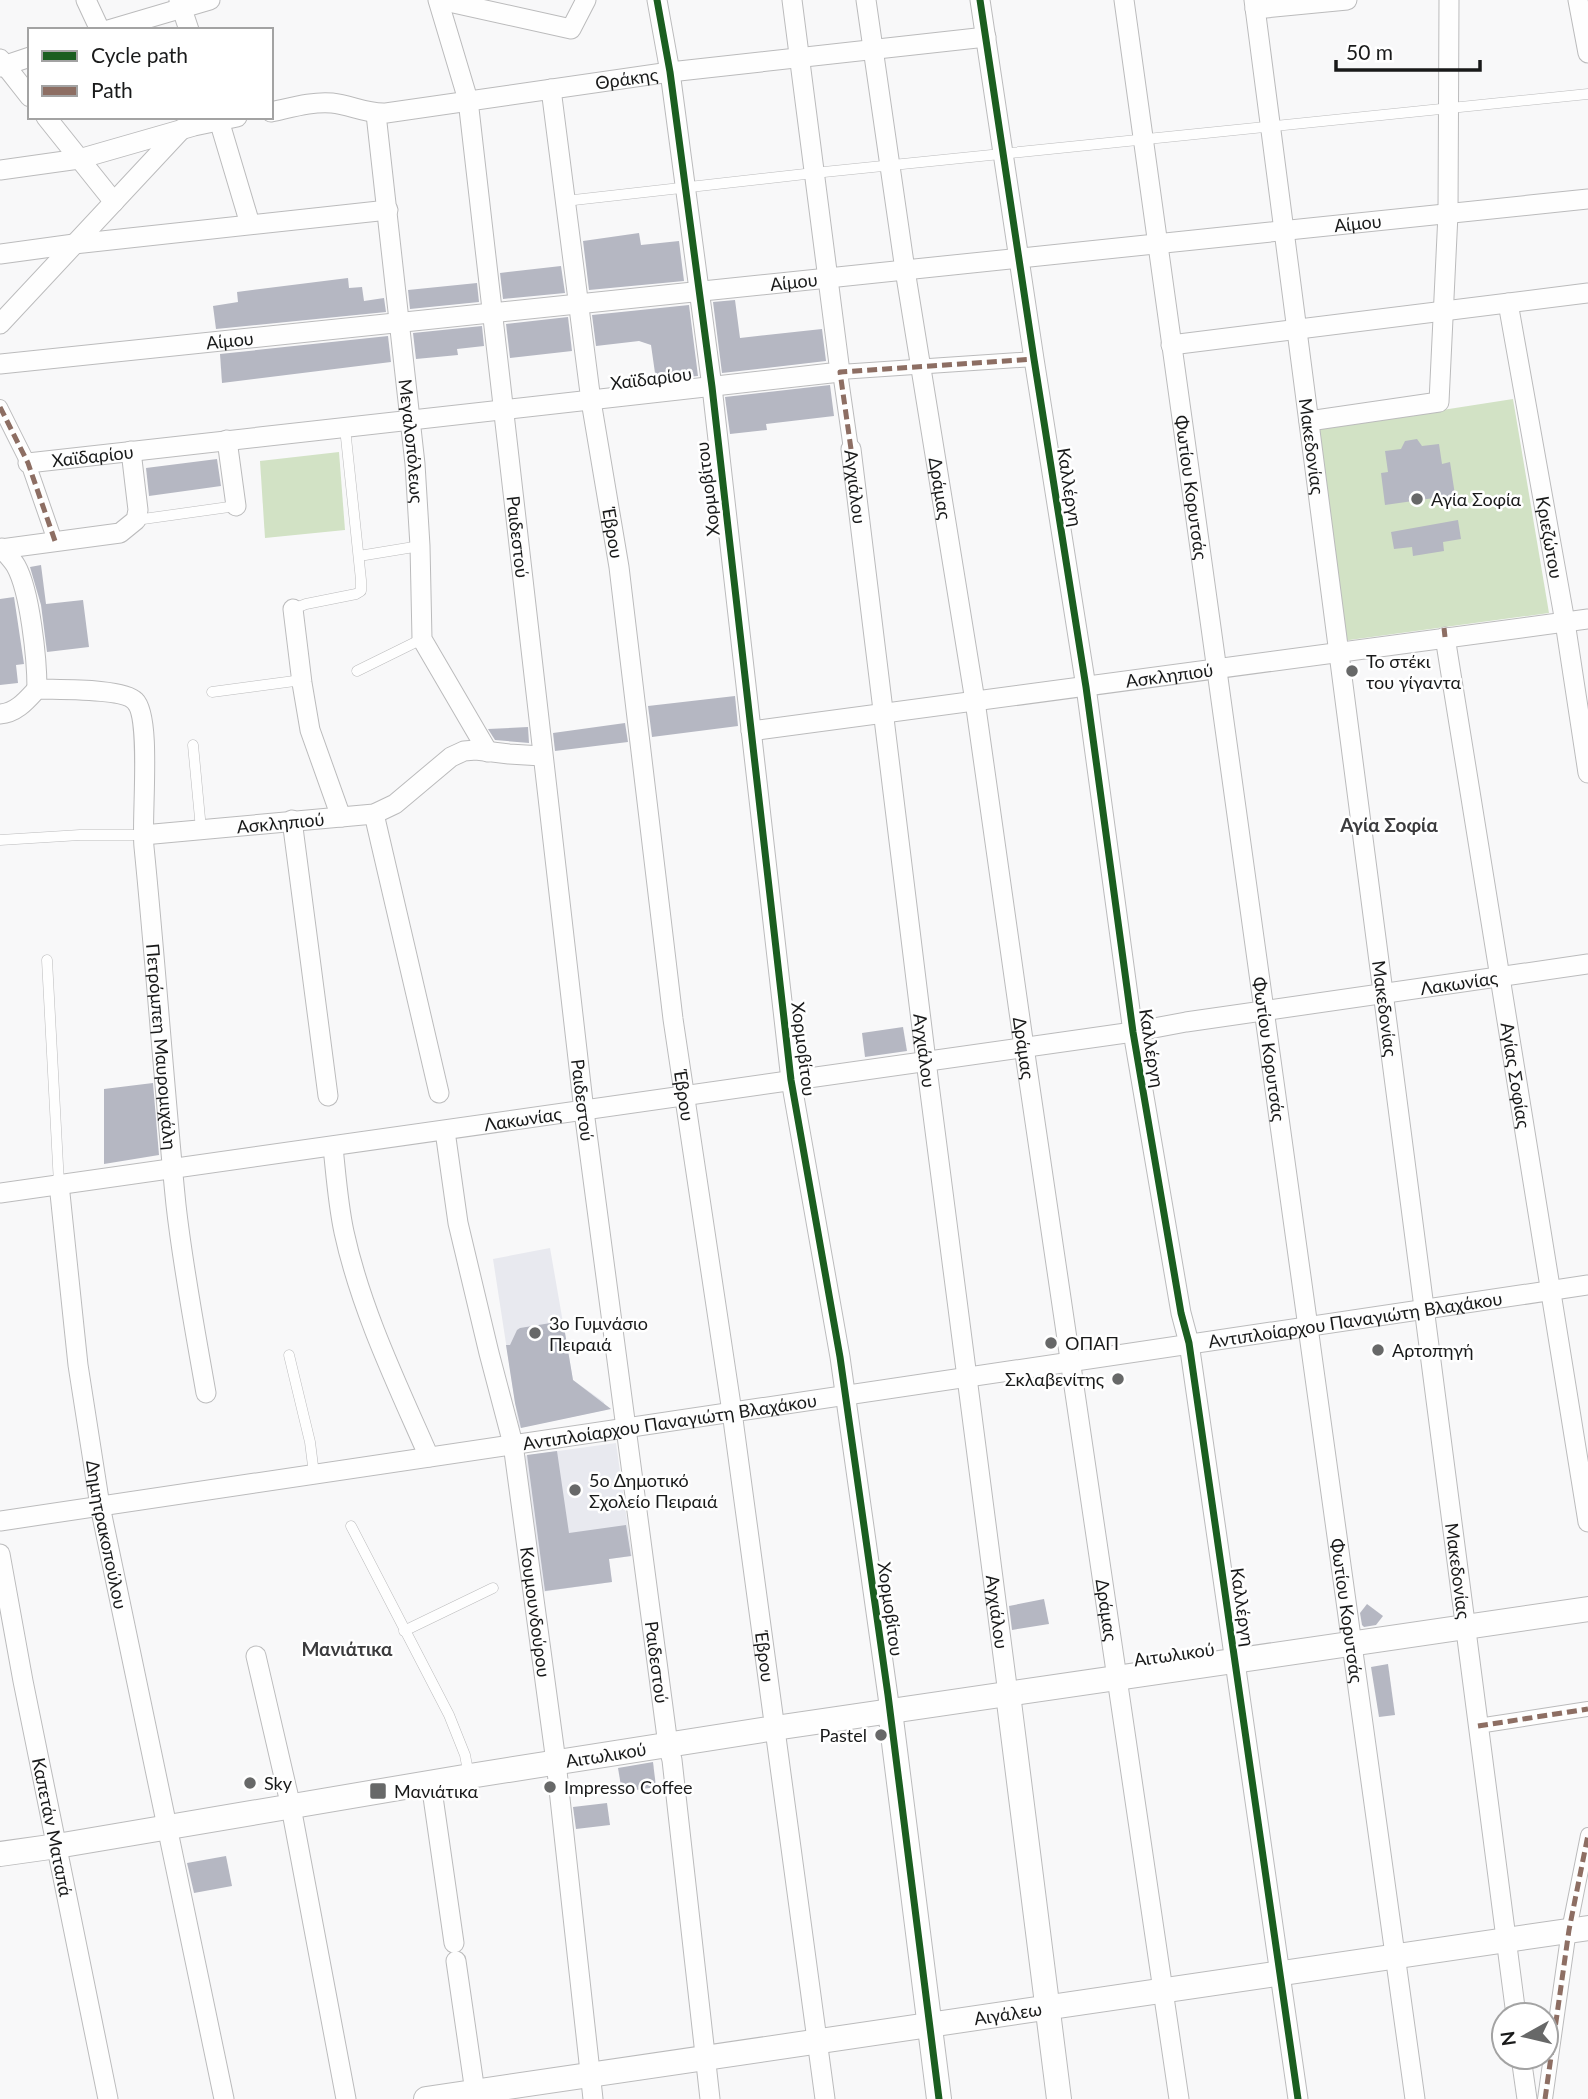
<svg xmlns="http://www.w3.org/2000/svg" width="1588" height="2099" viewBox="0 0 1588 2099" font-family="Lato,sans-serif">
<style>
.built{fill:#e8e9ef}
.green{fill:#d2e2c5}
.building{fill:#b5b7c2}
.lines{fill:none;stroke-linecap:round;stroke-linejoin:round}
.service-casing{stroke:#bbbbbc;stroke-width:11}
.pedestrian-casing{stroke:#bbbbbc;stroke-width:16}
.minor-casing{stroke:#bbbbbc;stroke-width:21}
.tertiary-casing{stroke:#bbbbbc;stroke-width:26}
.service{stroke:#fefefe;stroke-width:10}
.pedestrian{stroke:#fefefe;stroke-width:14}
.minor{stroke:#fefefe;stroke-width:19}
.tertiary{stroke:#fefefe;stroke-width:24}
.quiet{stroke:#8d6e63;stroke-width:5;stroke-dasharray:10 5;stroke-linecap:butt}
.cycleway-casing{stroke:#fff;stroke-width:11}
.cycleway{stroke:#1b5e20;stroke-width:7}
.poi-dot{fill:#676868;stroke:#fff;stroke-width:2.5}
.labels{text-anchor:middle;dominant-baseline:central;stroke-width:5;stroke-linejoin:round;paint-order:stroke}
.street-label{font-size:18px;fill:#191a1a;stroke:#fff}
.poi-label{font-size:18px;fill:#191a1a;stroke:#fff;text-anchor:start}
.neighbourhood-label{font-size:19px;font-weight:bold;fill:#3b3b3d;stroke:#fff}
</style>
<rect width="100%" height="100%" fill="#f8f8f9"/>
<g class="built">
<path d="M 550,1248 L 573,1380 L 604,1402 L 605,1410 L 519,1428 L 493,1259 Z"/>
<path d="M 616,1443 L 632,1556 L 609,1559 L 612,1582 L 541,1592 L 522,1456 Z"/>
</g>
<g class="green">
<path d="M 1513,399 L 1549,613 L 1342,641 L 1314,430 Z"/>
<path d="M 339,452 L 345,530 L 265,538 L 260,461 Z"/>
</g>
<g class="building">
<path d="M 639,233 L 641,245 L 679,241 L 684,281 L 589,290 L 583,241 Z"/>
<path d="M 561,266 L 565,293 L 503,299 L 500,273 Z"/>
<path d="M 348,278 L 349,288 L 362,287 L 364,301 L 384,298 L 386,312 L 216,329 L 213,306 L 238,302 L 237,292 Z"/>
<path d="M 477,283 L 479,302 L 410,309 L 408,290 Z"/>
<path d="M 735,300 L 740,338 L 822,329 L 826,361 L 722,373 L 713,302 Z"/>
<path d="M 689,305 L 698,376 L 656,380 L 651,345 L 639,341 L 596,346 L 592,315 Z"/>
<path d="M 568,317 L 572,351 L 510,358 L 506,324 Z"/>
<path d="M 482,326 L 484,346 L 457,349 L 458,355 L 416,359 L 413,333 Z"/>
<path d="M 388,336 L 391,362 L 222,383 L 220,354 Z"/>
<path d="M 830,385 L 834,416 L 766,424 L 767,430 L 730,434 L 725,397 Z"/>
<path d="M 1417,439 L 1422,446 L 1439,444 L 1442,464 L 1450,462 L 1455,495 L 1385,505 L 1381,473 L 1388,472 L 1385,451 L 1401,449 L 1405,441 Z"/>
<path d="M 217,459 L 221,486 L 149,496 L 146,468 Z"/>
<path d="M 1458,520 L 1461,539 L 1443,542 L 1444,551 L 1413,556 L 1412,547 L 1394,549 L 1391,532 Z"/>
<path d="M 41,565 L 46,604 L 83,600 L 89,647 L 47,652 L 41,605 L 30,567 Z"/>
<path d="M 14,597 L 24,664 L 16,665 L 18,683 L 0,685 L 0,599 Z"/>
<path d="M 735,696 L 738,726 L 652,737 L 648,706 Z"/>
<path d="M 625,723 L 628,742 L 555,751 L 553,733 Z"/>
<path d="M 528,727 L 529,743 L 495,740 L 488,729 Z"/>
<path d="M 903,1027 L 907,1051 L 865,1057 L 862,1033 Z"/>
<path d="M 153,1083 L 159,1155 L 104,1164 L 104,1089 Z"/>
<path d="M 563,1321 L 573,1380 L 611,1409 L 521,1428 L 515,1403 L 506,1345 L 510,1345 L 517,1330 L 520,1328 Z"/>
<path d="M 557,1451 L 569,1533 L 626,1525 L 631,1556 L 609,1559 L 612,1582 L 545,1591 L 527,1455 Z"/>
<path d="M 1044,1599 L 1049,1624 L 1012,1630 L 1009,1606 Z"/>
<path d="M 1367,1604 L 1383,1616 L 1376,1625 L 1364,1627 L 1362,1625 L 1360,1613 Z"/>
<path d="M 1388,1664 L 1395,1715 L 1379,1717 L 1371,1667 Z"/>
<path d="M 653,1762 L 656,1787 L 622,1792 L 618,1768 Z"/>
<path d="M 607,1803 L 610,1825 L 576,1829 L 573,1807 Z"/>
<path d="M 226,1856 L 232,1886 L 194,1893 L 187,1863 Z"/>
</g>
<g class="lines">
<defs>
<g id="service">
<path d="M 565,201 L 814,173 L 1588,94"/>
<path d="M 136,520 L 236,506"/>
<path d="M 359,556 L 420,546"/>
<path d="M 293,609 L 306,604 L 356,594 L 361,591 L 361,580 L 345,428"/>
<path d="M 357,671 L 422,639"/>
<path d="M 212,692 L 302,680"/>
<path d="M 193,745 L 201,829"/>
<path d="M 0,840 L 80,835 L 143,835"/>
<path d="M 47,960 L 59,1184"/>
<path d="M 289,1355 L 310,1442 L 314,1474"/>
<path d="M 351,1526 L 449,1715 L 465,1755 L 469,1776"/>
<path d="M 404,1631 L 493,1588"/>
</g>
<g id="pedestrian">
<path d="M 0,407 L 28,463 L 55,541"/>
<path d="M 851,449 L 840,372 L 1034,359"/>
<path d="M 1478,1726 L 1588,1709"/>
<path d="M 1545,2099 L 1569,1930 L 1588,1835"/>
</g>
<g id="minor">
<path d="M 86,0 L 100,30"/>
<path d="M 179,0 L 189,30"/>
<path id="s1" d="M 438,0 L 468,100 L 584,1111 L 668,1745 L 672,1760 L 710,2099"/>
<path d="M 440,0 L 571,29 L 586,0"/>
<path d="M 657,0 L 670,72 L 712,387 L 791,1080 L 840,1357 L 890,1711"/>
<path id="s2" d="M 866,0 L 905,270 L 975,701 L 1024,1047 L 1179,2099"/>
<path d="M 980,0 L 1034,359 L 1086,687 L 1133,1032 L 1181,1313 L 1189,1343 L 1298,2099"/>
<path id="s3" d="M 1124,0 L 1415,2099"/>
<path id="s4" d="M 1254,0 L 1516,2015"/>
<path d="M 1578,0 L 1588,53"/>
<path d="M 1255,9 L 1347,0"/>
<path d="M 108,30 L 210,0"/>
<path d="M 0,59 L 30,97"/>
<path d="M 0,67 L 30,57"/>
<path id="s5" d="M 551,89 L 591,401 L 619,567 L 673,1019 L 732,1412 L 825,2099"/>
<path id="s6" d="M 271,112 C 290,108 313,101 332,103 C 351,105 366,114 386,113 L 670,72 L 986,37"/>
<path id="s7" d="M 376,114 L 415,464 L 420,546 L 422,639 L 488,752"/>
<path d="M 46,117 L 114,202"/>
<path d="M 218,117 L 250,224"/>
<path d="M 0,170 L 79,159 L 194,126 L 237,117"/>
<path d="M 0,254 L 74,244 L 388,210"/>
<path id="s8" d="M 1508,303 L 1565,622 L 1588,773"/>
<path d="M 0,324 L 182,129"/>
<path d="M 1171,345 L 1588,293"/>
<path id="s9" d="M 0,364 L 1588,199"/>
<path d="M 1309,421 L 1439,402 L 1448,214 L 1449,0"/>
<path d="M 227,440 L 236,506"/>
<path id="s10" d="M 851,449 L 926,1061 L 1008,1694"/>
<path id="s11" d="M 28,463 L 840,372 L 792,0"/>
<path d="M 2,548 C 6,554 12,559 16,566 C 30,591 37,659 37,689"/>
<path d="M 0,549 L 120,533 L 136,520 L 138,510 L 131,451"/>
<path d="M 293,609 L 302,683 L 310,730 L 341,817"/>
<path id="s12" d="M 1445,637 L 1588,1522"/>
<path id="s13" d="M 0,714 C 16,713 26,701 37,689 C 56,690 123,688 135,701 C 152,717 141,819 144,847 C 156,966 164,1086 176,1205 C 183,1268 195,1330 206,1393"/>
<path id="s14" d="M 751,731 L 1588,619"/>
<path d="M 374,814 L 439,1093"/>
<path d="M 292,820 L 328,1096"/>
<path id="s15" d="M 143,835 L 374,814 L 395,804 L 451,757 L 464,751 L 476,750 L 509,754 L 542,756"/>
<path id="s16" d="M 445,1131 L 458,1223 L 489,1353 L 513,1444 L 556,1762 L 593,2099"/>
<path d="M 333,1147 C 336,1175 338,1204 344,1232 C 361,1310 397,1384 429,1457"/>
<path id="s17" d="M 59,1184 L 78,1365 L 100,1506 L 224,2099"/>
<path id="s18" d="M 0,1193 L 1133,1032 L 1186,1022 L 1588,964"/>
<path id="s19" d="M 0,1521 L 1588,1285"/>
<path id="s20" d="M 0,1554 L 23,1681 L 108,2099"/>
<path d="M 256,1656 L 291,1807 L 346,2099"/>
<path d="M 431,1783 L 454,1943"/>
<path d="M 456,1961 L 476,2099"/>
<path d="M 1521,2057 L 1527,2099"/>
</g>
<g id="tertiary">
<path d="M 1008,1694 L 1059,2099"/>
<path d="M 890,1711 L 939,2099"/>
<path id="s21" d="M 0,1854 L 57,1846 L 470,1776 L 775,1728 L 1588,1609"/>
<path id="s22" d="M 426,2099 L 1588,1928"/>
</g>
</defs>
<use href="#service" class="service-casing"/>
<use href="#pedestrian" class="pedestrian-casing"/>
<use href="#minor" class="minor-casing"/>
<use href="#tertiary" class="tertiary-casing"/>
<use href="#service" class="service"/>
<use href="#pedestrian" class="pedestrian"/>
<use href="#minor" class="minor"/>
<use href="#tertiary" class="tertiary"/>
<g class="quiet">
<path d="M 0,407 L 28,463 L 55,541"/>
<path d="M 851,449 L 840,372 L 1034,359"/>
<path d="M 1444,628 L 1445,637"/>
<path d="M 1478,1726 L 1588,1709"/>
<path d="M 1545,2099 L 1569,1930 L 1588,1835"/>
</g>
<defs>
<g id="cycleway">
<path d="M 657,0 L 670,72 L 712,387 L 791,1080 L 840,1357 L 888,1695 L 939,2099"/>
<path d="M 980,0 L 1034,359 L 1086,687 L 1133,1032 L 1181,1313 L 1189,1343 L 1298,2099"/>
</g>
</defs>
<use href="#cycleway" class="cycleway-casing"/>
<use href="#cycleway" class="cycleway"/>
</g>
<g class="poi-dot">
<circle cx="1417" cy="499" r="7"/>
<circle cx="1352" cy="671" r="7"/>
<circle cx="535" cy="1333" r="7"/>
<circle cx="1051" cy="1343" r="7"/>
<circle cx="1378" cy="1350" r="7"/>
<circle cx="1118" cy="1379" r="7"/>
<circle cx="575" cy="1490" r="7"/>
<circle cx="881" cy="1735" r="7"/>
<circle cx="250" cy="1783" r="7"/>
<circle cx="550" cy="1787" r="7"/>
<rect x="369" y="1782" width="18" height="18" rx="3.5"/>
</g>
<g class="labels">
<g class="street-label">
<text stroke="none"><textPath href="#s6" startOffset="360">Θράκης</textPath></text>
<text stroke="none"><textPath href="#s9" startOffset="1365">Αίμου</textPath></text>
<text stroke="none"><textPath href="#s9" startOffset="798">Αίμου</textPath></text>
<text stroke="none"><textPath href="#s9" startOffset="231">Αίμου</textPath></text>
<text transform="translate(651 378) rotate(-7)">Χαϊδαρίου</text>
<text stroke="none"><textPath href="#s7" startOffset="329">Μεγαλοπόλεως</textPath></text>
<text stroke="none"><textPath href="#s4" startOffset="450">Μακεδονίας</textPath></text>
<text stroke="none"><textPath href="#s11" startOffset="65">Χαϊδαρίου</textPath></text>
<text stroke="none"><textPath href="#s10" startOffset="38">Αγχιάλου</textPath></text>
<text transform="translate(1070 487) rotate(81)">Καλλέργη</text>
<text stroke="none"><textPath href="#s2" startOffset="494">Δράμας</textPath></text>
<text stroke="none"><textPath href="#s3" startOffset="492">Φωτίου Κορυτσάς</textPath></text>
<text transform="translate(707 489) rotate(-97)">Χορμοβίτου</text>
<text stroke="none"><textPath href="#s5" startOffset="448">Έβρου</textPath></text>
<text stroke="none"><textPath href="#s1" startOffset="544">Ραιδεστού</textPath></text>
<text stroke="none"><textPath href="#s8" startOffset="238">Κριεζώτου</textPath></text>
<text stroke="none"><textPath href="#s14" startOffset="422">Ασκληπιού</textPath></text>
<text stroke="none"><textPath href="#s15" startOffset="138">Ασκληπιού</textPath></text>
<text stroke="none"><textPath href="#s18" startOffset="1474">Λακωνίας</textPath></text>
<text stroke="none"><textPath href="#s4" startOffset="1017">Μακεδονίας</textPath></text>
<text stroke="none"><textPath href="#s13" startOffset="494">Πετρόμπεη Μαυρομιχάλη</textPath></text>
<text transform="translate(1152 1048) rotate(81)">Καλλέργη</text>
<text transform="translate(804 1049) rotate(83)">Χορμοβίτου</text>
<text stroke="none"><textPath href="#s2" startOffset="1060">Δράμας</textPath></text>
<text stroke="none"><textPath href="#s10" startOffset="606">Αγχιάλου</textPath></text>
<text stroke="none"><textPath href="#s3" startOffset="1059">Φωτίου Κορυτσάς</textPath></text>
<text stroke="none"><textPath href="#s12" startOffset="444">Αγίας Σοφίας</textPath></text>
<text stroke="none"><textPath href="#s5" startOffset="1015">Έβρου</textPath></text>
<text stroke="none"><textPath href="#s1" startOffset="1111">Ραιδεστού</textPath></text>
<text stroke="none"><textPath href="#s18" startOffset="528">Λακωνίας</textPath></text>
<text stroke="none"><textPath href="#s19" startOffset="1370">Αντιπλοίαρχου Παναγιώτη Βλαχάκου</textPath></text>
<text stroke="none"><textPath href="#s19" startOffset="677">Αντιπλοίαρχου Παναγιώτη Βλαχάκου</textPath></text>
<text stroke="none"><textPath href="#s17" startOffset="354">Δημητρακοπούλου</textPath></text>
<text stroke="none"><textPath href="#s4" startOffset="1584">Μακεδονίας</textPath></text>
<text transform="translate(1243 1607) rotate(82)">Καλλέργη</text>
<text transform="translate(891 1609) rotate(82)">Χορμοβίτου</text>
<text stroke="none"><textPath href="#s2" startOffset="1628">Δράμας</textPath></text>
<text stroke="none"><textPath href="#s3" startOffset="1626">Φωτίου Κορυτσάς</textPath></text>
<text stroke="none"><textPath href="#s16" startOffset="490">Κουμουνδούρου</textPath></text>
<text stroke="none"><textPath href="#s10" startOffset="1172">Αγχιάλου</textPath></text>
<text transform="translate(1174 1654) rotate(-8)">Αιτωλικού</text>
<text stroke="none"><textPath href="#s5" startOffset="1582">Έβρου</textPath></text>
<text stroke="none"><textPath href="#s1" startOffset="1678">Ραιδεστού</textPath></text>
<text stroke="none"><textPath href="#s21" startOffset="614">Αιτωλικού</textPath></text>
<text stroke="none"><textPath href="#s20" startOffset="278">Καπετάν Ματαπά</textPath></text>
<text stroke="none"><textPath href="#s22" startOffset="588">Αιγάλεω</textPath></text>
</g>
<g class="poi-label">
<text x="1431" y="499">Αγία Σοφία</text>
<text x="1366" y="661">Το στέκι<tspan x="1366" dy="21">του γίγαντα</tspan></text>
<text x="549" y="1323">3ο Γυμνάσιο<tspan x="549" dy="21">Πειραιά</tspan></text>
<text x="1065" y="1343">ΟΠΑΠ</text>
<text x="1392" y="1350">Αρτοπηγή</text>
<text x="1104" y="1379" text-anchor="end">Σκλαβενίτης</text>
<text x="589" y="1480">5ο Δημοτικό<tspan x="589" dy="21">Σχολείο Πειραιά</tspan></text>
<text x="867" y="1735" text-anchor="end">Pastel</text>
<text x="264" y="1783">Sky</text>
<text x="564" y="1787">Impresso Coffee</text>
<text x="394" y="1791">Μανιάτικα</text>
</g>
<g class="neighbourhood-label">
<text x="1389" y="824">Αγία Σοφία</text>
<text x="347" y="1648">Μανιάτικα</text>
</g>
</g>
<rect x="28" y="28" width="245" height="91" fill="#ffffff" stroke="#a3a3a3" stroke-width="2"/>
<rect x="42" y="51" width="35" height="10" fill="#1b5e20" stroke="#a3a3a3" stroke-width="2"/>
<text x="91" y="63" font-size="21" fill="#191a1a">Cycle path</text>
<rect x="42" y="86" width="35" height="10" fill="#8d6e63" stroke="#a3a3a3" stroke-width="2"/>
<text x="91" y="98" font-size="21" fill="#191a1a">Path</text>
<g transform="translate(1525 2036) rotate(262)"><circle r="33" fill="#ffffff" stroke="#a3a3a3" stroke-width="2"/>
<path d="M0-5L12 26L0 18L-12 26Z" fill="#676868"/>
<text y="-10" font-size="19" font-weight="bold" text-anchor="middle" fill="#191a1a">N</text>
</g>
<path d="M1336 60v10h144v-10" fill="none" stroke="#191a1a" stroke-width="3.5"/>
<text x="1346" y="60" font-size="21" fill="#191a1a" stroke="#ffffff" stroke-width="5" paint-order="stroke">50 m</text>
</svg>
